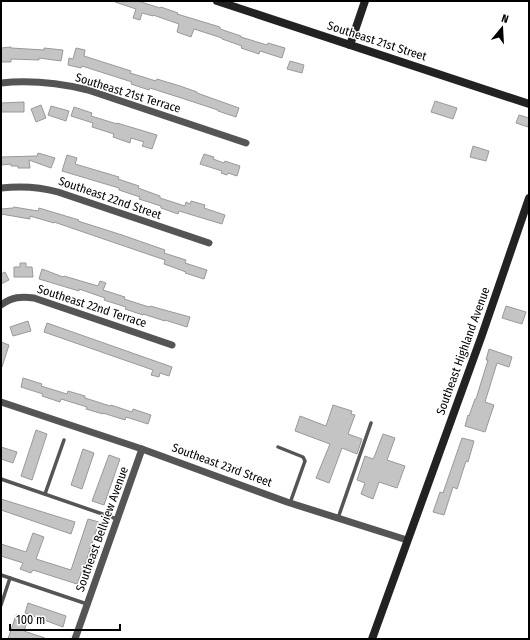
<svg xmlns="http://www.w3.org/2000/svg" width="530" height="640" viewBox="0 0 530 640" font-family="'Fira Sans Condensed',sans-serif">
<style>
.building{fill:#c4c4c4;stroke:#999}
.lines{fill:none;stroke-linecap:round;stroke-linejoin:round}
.lane{stroke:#555;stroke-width:3.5}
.street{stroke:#555;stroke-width:7}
.secondary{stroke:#222;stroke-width:8}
.labels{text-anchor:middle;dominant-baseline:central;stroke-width:3;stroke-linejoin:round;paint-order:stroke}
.street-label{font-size:12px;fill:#000;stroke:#fff}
</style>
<rect width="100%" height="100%" fill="#fff"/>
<g class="building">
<path d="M 115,1 L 138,1 L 160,8 L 161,7 L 178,13 L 177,14 L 220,27 L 220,29 L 241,36 L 241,37 L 267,45 L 268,43 L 285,48 L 282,58 L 260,51 L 259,54 L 241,48 L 242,46 L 222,39 L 222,38 L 194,29 L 191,37 L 177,32 L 179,24 L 153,15 L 153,16 L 142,13 L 140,20 L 133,18 L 136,9 L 115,2 Z"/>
<path d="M 11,47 L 11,48 L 44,50 L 44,48 L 63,50 L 61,61 L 39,58 L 39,60 L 11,59 L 11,62 L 1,62 L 1,48 Z"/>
<path d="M 76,48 L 85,50 L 84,56 L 131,71 L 130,73 L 156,81 L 157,79 L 180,86 L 197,92 L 197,93 L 239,108 L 236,117 L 218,111 L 218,110 L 172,95 L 150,88 L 149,90 L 131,84 L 132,82 L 82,66 L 81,68 L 68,65 L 69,58 L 73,59 Z"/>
<path d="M 290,61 L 304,65 L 302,73 L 287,69 Z"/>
<path d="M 435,101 L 457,108 L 453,119 L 431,112 Z"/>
<path d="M 24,102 L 24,112 L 1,112 L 1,103 Z"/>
<path d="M 41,105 L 46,118 L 36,122 L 31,109 Z"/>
<path d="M 51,106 L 69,111 L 66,121 L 48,115 Z"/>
<path d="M 74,107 L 92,113 L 91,116 L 117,124 L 117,123 L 157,135 L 152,149 L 142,146 L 144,142 L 131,138 L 130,143 L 113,137 L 114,134 L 92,127 L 93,123 L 71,116 Z"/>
<path d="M 519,115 L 529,118 L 528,127 L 516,123 Z"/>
<path d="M 473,146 L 489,151 L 486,161 L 470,157 Z"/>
<path d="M 38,153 L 55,158 L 51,168 L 29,160 L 30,168 L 18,168 L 18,166 L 11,166 L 11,164 L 1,165 L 1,157 L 37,156 Z"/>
<path d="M 204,154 L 214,157 L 213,159 L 224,163 L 225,161 L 240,166 L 237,176 L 228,173 L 227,175 L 221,173 L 222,171 L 200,164 Z"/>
<path d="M 67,155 L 77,158 L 75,164 L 119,177 L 118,179 L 139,186 L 138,188 L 160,196 L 160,198 L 185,206 L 186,202 L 190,204 L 191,201 L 205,205 L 204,208 L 225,215 L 222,224 L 179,211 L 178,214 L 161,208 L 161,206 L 139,199 L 140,197 L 119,190 L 119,188 L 62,171 Z"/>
<path d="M 14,207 L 38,211 L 39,208 L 79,220 L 78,221 L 122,235 L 165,250 L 164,253 L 186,260 L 185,263 L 207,270 L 204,279 L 185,273 L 186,272 L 164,264 L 165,260 L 54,222 L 54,223 L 30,216 L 30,219 L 1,214 L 1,209 L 13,208 Z"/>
<path d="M 20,263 L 26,263 L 26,267 L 32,267 L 33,277 L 14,277 L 14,267 L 20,267 Z"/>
<path d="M 42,269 L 63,277 L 64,276 L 98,286 L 100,281 L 106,283 L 103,290 L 125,297 L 124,299 L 149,307 L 150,306 L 190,317 L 187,327 L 165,320 L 165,321 L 143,314 L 143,315 L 125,309 L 126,307 L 104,300 L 105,298 L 79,289 L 79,291 L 39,279 Z"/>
<path d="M 5,272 L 9,280 L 1,284 L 1,274 Z"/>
<path d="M 506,306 L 526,312 L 522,324 L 502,318 Z"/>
<path d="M 28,321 L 31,331 L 13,336 L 10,327 Z"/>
<path d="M 47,323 L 172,367 L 169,376 L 160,373 L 159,377 L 151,375 L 153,370 L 44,332 Z"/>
<path d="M 1,342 L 9,345 L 2,367 L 1,367 Z"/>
<path d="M 489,349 L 512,357 L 509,367 L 497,363 L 485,402 L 494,405 L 485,432 L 465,426 L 468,415 L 469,416 L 475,399 L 476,399 L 488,360 L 486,360 Z"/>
<path d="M 23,378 L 42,384 L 41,386 L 67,394 L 68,391 L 85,396 L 85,398 L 110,406 L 111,405 L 132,412 L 133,409 L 151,415 L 148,424 L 126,417 L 125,420 L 103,413 L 103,414 L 86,409 L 87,407 L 61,399 L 60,402 L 42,396 L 43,394 L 21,387 Z"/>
<path d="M 333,405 L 352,411 L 351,414 L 355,415 L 348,434 L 362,439 L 357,454 L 342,448 L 329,483 L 316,478 L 330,444 L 295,431 L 300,416 L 326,426 Z"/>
<path d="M 36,430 L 47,434 L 32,480 L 21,476 Z"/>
<path d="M 383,434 L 395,438 L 387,460 L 405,466 L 397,488 L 379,482 L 373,499 L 361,494 L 365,483 L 357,480 L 365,456 L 373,459 L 375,455 Z"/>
<path d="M 462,438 L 474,441 L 468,462 L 466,461 L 457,489 L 453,487 L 444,515 L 433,512 L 440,492 L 443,493 Z"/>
<path d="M 1,447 L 17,452 L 13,463 L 1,459 Z"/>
<path d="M 83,449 L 94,453 L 82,489 L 71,485 Z"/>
<path d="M 109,455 L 120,459 L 104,505 L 92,501 Z"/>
<path d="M 1,499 L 75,522 L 71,534 L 1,510 Z"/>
<path d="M 88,519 L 99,522 L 84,568 L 83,568 L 77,584 L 33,570 L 31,573 L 20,569 L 23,563 L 1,556 L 1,544 L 26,552 L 33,533 L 44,537 L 36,559 L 71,570 Z"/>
<path d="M 28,603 L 66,616 L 63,627 L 25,613 Z"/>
<path d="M 16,615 L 28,619 L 24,631 L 45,638 L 45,639 L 8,639 Z"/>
</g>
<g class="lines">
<g class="lane">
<path d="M 278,447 L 303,457 L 305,461 L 290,503"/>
<path d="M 1,479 L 117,519"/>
<path d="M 45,494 L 64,440"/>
<path d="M 338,518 L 371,423"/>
<path d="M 1,575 L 87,604"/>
<path d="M 1,605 L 10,578"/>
</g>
<g class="street">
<path d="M 1,83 C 30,80 59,83 88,90 L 246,143"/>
<path d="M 1,188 C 20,186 40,187 58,192 L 209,243"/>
<path d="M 1,305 C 12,297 21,296 34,298 L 172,345"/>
<path d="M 1,402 L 142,449 L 287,502 L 407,540"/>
<path d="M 75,639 L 142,449"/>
</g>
<g class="secondary">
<path d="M 217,1 L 529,104"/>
<path d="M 350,45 L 365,1"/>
<path d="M 372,639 L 482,335 L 529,198"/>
</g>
</g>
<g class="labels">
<g class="street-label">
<text transform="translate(377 41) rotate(18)">Southeast 21st Street</text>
<text transform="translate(128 93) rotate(17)">Southeast 21st Terrace</text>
<text transform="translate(110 198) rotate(19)">Southeast 22nd Street</text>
<text transform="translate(92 306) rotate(18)">Southeast 22nd Terrace</text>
<text transform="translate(463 351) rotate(-70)">Southeast Highland Avenue</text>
<text transform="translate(222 465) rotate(20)">Southeast 23rd Street</text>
<text transform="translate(102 529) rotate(-70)">Southeast Bellview Avenue</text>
</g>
</g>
<rect width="530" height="640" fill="none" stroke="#000000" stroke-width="4"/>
<g transform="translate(502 28) rotate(18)" stroke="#ffffff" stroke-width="3" paint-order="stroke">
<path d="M0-3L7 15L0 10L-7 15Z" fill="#000000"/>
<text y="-6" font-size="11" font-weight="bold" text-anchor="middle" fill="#000000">N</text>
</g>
<path d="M10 624v6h110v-6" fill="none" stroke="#000000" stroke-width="2"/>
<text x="16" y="624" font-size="12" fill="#000000" stroke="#ffffff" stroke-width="3" paint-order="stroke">100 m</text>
</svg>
